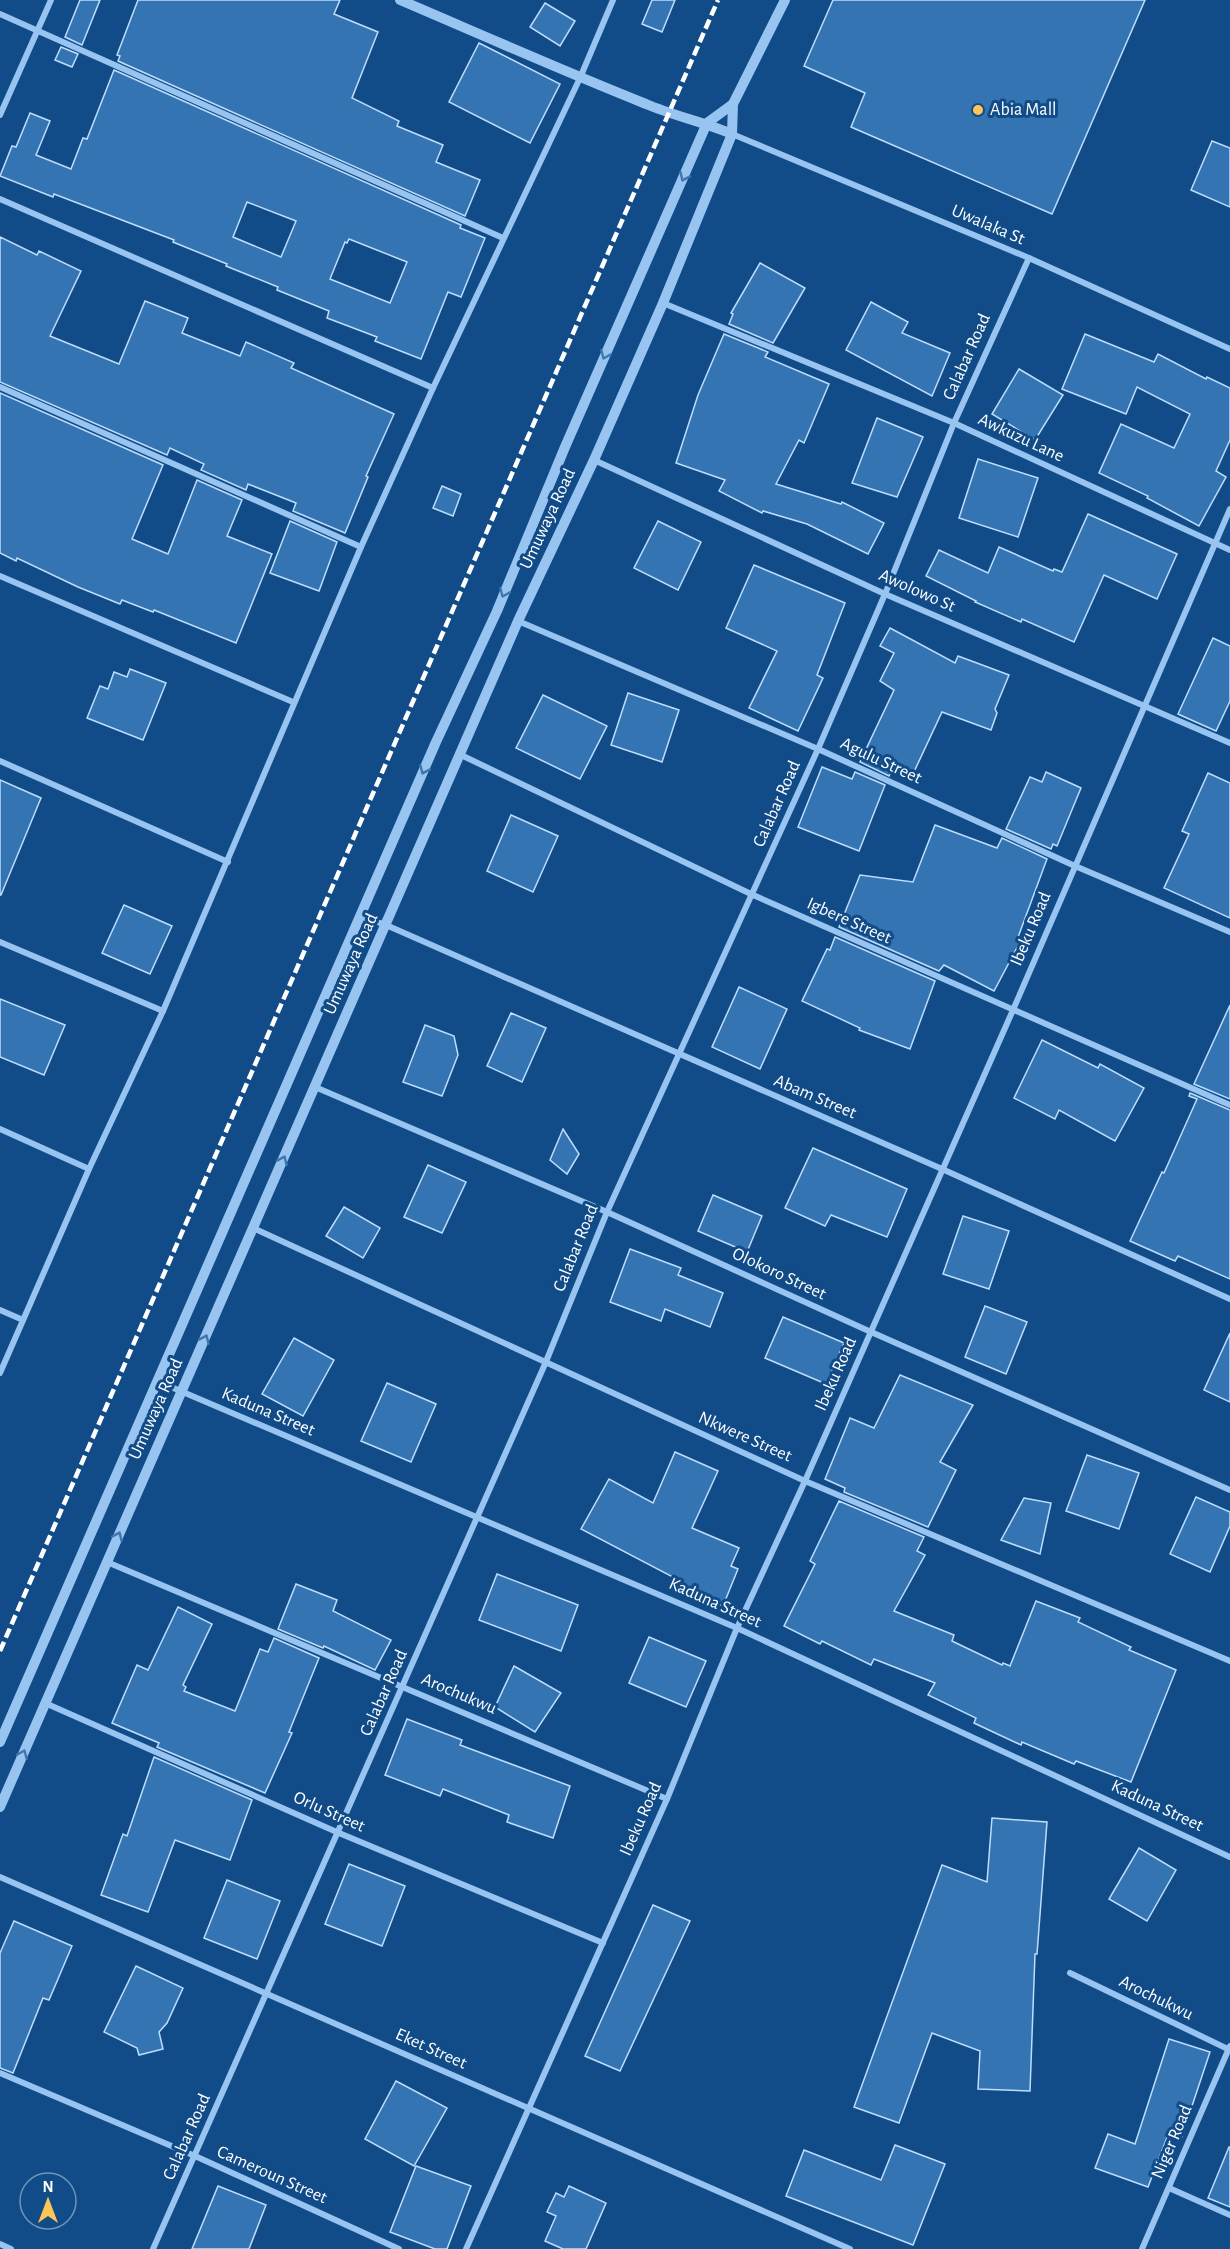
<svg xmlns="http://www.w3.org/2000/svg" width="1230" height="2249" viewBox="0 0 1230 2249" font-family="'Alegreya Sans',sans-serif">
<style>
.building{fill:#3574b2;stroke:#bdddfc;stroke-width:1.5;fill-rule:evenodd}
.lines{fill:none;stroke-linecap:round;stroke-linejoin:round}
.minor{stroke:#97c4f1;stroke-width:6}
.tertiary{stroke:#97c4f1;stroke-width:10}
.rail{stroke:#fff;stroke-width:4.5;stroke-dasharray:10 4.5;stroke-linecap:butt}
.oneway{stroke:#4076ad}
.poi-dot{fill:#ffc657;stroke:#114c89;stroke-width:2}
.labels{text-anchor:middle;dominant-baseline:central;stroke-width:6;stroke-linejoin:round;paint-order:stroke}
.poi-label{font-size:18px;fill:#fff;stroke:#114c89;text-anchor:start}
.street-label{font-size:18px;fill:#fff;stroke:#114c89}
</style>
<rect width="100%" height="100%" fill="#114c89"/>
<g class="building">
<path d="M 80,0 L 100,0 L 82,45 L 65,37 Z"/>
<path d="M 138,0 L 340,0 L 334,14 L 378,32 L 352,98 L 399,121 L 397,126 L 443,145 L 436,162 L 480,180 L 465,216 L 118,61 L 120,56 L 117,55 Z"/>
<path d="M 652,0 L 675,0 L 662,32 L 642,24 Z"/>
<path d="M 833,0 L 1145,0 L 1052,214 L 851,127 L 865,93 L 804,66 Z"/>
<path d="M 545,3 L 575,21 L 560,46 L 530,27 Z"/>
<path d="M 479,43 L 560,84 L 530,143 L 449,102 Z"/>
<path d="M 61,47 L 78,54 L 72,67 L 55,60 Z"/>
<path d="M 114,70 L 461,225 L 460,228 L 485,238 L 461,297 L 448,292 L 421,359 L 375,341 L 377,337 L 327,318 L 329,311 L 277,290 L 278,287 L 226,266 L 227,264 L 173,242 L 174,240 L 54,194 L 53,197 L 0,176 L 12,146 L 16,147 L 30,113 L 50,121 L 36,155 L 71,169 L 83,138 L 87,139 ZM 247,202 L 296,221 L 281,257 L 233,237 ZM 349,239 L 407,262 L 390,303 L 330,279 L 345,242 L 347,243 Z"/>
<path d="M 1212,141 L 1230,148 L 1230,207 L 1191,190 Z"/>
<path d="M 0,237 L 37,255 L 39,251 L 81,271 L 50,336 L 119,364 L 145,301 L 188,318 L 182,333 L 240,356 L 246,342 L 294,363 L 291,368 L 394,414 L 366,476 L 368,477 L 345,533 L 293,511 L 296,503 L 248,484 L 246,490 L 201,470 L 204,464 L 170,448 L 167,455 L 0,382 Z"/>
<path d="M 760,263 L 805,288 L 773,343 L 729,324 L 733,314 L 731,313 Z"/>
<path d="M 871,302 L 908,322 L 902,333 L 950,353 L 932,396 L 846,350 Z"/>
<path d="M 724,334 L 768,352 L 765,357 L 829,384 L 804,443 L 799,440 L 776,484 L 841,504 L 842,502 L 884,523 L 868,554 L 807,524 L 763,511 L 762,513 L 719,491 L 725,480 L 676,463 L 698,395 Z"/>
<path d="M 1085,334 L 1154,362 L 1158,354 L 1206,379 L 1207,377 L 1230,388 L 1230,440 L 1216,471 L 1226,477 L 1199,526 L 1147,498 L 1148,496 L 1099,473 L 1121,424 L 1174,448 L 1190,414 L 1137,387 L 1126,414 L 1062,389 Z"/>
<path d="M 1019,369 L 1063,395 L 1035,440 L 992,414 Z"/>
<path d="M 0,393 L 163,465 L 132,539 L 168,554 L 197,480 L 242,500 L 227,536 L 272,554 L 236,643 L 154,610 L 153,612 L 122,600 L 120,604 L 78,587 L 17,558 L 16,561 L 0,553 Z"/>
<path d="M 877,418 L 923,437 L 897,497 L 852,483 Z"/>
<path d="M 978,459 L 1038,478 L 1018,537 L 959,518 Z"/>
<path d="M 442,486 L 461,494 L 453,516 L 433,508 Z"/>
<path d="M 1088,514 L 1177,554 L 1157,599 L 1104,575 L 1074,642 L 1022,619 L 1021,622 L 975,602 L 976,601 L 926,576 L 939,550 L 988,573 L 999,547 L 1053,571 L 1054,569 L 1062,572 Z"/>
<path d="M 290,521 L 337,542 L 319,591 L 270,573 Z"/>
<path d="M 658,521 L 701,542 L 678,590 L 634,568 Z"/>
<path d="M 754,565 L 845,603 L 817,675 L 823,678 L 798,731 L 749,708 L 777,651 L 726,628 Z"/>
<path d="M 890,628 L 955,663 L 958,656 L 1009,675 L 995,709 L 997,713 L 991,730 L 942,712 L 913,774 L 894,764 L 889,776 L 860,762 L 894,690 L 880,681 L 894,653 L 880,646 Z"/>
<path d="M 1213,638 L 1230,646 L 1230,701 L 1216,731 L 1178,714 Z"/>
<path d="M 130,669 L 166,683 L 143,740 L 87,718 L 100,686 L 108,689 L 114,672 L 127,677 Z"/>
<path d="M 628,693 L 679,710 L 662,762 L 611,745 Z"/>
<path d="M 543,695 L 607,726 L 580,779 L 516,748 Z"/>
<path d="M 822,767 L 852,779 L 855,772 L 885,785 L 859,851 L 798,827 Z"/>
<path d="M 1046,772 L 1081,788 L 1057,846 L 1053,844 L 1051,849 L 1006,829 L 1030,777 L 1042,782 Z"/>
<path d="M 1208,773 L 1230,783 L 1230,918 L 1164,888 L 1189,834 L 1182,831 Z"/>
<path d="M 0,780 L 41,798 L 1,895 L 0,895 Z"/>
<path d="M 511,815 L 558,836 L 533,892 L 487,871 Z"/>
<path d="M 935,825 L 997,848 L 1002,838 L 1047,859 L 1017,940 L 1020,942 L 994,991 L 944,965 L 939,971 L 839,927 L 860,875 L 913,882 Z"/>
<path d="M 124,905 L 172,926 L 150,974 L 102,953 Z"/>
<path d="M 835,937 L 935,981 L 910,1049 L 859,1030 L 860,1028 L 802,1001 L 827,949 L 830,950 Z"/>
<path d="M 739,987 L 787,1009 L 760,1069 L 712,1047 Z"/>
<path d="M 0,999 L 65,1025 L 44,1075 L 0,1057 Z"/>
<path d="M 1230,1005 L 1230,1099 L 1194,1084 Z"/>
<path d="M 511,1013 L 546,1028 L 522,1082 L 487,1066 Z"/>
<path d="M 425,1025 L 454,1036 L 458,1055 L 442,1096 L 403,1082 Z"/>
<path d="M 1042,1040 L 1098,1068 L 1100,1064 L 1144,1088 L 1115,1141 L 1059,1110 L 1055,1119 L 1014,1098 Z"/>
<path d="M 1190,1093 L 1230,1110 L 1230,1279 L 1178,1256 L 1175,1261 L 1130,1241 L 1162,1172 L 1164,1173 L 1197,1099 L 1189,1096 Z"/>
<path d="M 563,1129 L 579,1154 L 567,1174 L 550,1160 Z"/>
<path d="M 813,1148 L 907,1189 L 887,1237 L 831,1215 L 825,1226 L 785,1208 Z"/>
<path d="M 428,1165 L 466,1182 L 442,1233 L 404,1217 Z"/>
<path d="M 713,1195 L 762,1216 L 747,1252 L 698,1231 Z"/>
<path d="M 344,1207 L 380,1228 L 363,1258 L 326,1236 Z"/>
<path d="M 963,1216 L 1009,1231 L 989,1289 L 943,1274 Z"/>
<path d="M 630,1249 L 681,1268 L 678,1275 L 723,1293 L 710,1327 L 665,1309 L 661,1321 L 610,1302 Z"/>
<path d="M 985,1306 L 1027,1322 L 1006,1374 L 965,1357 Z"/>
<path d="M 783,1317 L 844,1343 L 826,1384 L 765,1358 Z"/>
<path d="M 1230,1333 L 1230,1402 L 1204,1390 Z"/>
<path d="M 294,1338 L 334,1360 L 303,1416 L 262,1394 Z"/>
<path d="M 900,1375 L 973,1405 L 940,1462 L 956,1470 L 928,1527 L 844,1492 L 845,1488 L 825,1479 L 850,1418 L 874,1428 Z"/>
<path d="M 387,1383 L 436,1404 L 411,1462 L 361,1441 Z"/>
<path d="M 675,1452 L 718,1471 L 692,1528 L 739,1548 L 731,1566 L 738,1569 L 723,1606 L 670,1583 L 673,1577 L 581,1529 L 609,1479 L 653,1503 Z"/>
<path d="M 1087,1455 L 1139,1473 L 1119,1529 L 1066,1511 Z"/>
<path d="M 1196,1497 L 1230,1512 L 1230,1526 L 1210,1572 L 1170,1554 Z"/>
<path d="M 1024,1498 L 1051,1503 L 1040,1554 L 1001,1540 Z"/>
<path d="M 839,1501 L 924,1537 L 917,1551 L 925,1555 L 894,1611 L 954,1635 L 952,1641 L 1002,1665 L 1003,1663 L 1010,1666 L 1036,1601 L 1080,1618 L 1078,1622 L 1131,1647 L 1129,1650 L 1176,1670 L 1131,1782 L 1076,1761 L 1074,1764 L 1022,1742 L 1021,1745 L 974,1723 L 976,1718 L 928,1695 L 935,1683 L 874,1659 L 871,1665 L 822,1641 L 820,1644 L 784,1626 L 815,1564 L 810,1561 Z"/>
<path d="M 497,1574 L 578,1605 L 561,1651 L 479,1620 Z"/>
<path d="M 296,1584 L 337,1600 L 333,1611 L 391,1640 L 375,1670 L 324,1646 L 323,1648 L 278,1629 Z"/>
<path d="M 178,1607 L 212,1624 L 183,1685 L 186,1687 L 184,1691 L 235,1711 L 260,1649 L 268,1652 L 274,1638 L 319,1658 L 289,1732 L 292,1733 L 265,1793 L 157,1747 L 159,1743 L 112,1723 L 137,1665 L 148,1670 Z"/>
<path d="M 649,1637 L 706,1661 L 686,1707 L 629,1683 Z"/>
<path d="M 514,1666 L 561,1693 L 535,1732 L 495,1707 Z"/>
<path d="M 407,1719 L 462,1740 L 460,1745 L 570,1786 L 553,1838 L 507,1822 L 509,1815 L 443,1789 L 440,1796 L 385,1775 Z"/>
<path d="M 154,1757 L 252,1800 L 230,1860 L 175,1840 L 148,1912 L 101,1895 L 123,1834 L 127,1836 Z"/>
<path d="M 992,1818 L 1047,1822 L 1037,1954 L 1035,1954 L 1030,2091 L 978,2089 L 980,2051 L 932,2033 L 899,2123 L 854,2107 L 942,1865 L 987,1882 Z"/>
<path d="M 1139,1848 L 1176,1870 L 1147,1921 L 1109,1899 Z"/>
<path d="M 349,1864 L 405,1886 L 382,1946 L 325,1924 Z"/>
<path d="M 227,1880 L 280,1901 L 257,1959 L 204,1938 Z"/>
<path d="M 653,1905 L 690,1921 L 620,2071 L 585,2056 Z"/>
<path d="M 14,1921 L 72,1946 L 49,2000 L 43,1998 L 13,2073 L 0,2068 L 0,1953 Z"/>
<path d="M 136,1966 L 183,1988 L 167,2023 L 159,2032 L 163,2049 L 139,2055 L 137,2048 L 104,2032 Z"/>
<path d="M 1169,2039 L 1210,2052 L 1181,2139 L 1168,2135 L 1148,2187 L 1095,2168 L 1108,2134 L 1135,2144 Z"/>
<path d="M 396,2081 L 447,2108 L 414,2166 L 365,2139 Z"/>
<path d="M 895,2145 L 945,2164 L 913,2245 L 786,2196 L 804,2150 L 881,2180 Z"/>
<path d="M 1229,2147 L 1230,2147 L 1230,2207 L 1208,2198 Z"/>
<path d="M 416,2166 L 471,2186 L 447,2249 L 435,2249 L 390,2232 Z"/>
<path d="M 218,2186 L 266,2205 L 249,2249 L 192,2249 Z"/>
<path d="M 569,2186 L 606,2203 L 586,2249 L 563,2249 L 545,2241 L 556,2216 L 547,2212 L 556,2193 L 564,2197 Z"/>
</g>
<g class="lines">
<g class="minor">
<path d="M 0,14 L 503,238"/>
<path d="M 0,115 L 51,0"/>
<path d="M 732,134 L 1029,258 L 1230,349"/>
<path d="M 0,199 L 433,388"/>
<path d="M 663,303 L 954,423 L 1230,550"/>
<path d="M 0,387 L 361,547"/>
<path d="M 594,460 L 885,594 L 1230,743"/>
<path d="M 0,576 L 293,702"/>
<path d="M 518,621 L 818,749 L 1075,866 L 1230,932"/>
<path d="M 461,755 L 753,895 L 1230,1105"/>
<path d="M 0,761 L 228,862"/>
<path d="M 360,916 L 386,925 L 942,1169 L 1230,1299"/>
<path d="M 0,942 L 163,1011"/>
<path d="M 315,1087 L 607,1212 L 871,1332 L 1230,1490"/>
<path d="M 0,1129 L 89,1169"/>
<path d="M 253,1228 L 805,1481 L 1230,1661"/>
<path d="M 0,1310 L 23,1320"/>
<path d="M 0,1373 L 89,1169 L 163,1011 L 361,547 L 433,388 L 580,78 L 613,0"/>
<path d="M 157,1381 L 737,1628 L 1230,1857"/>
<path d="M 107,1562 L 667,1799"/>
<path d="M 45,1703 L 339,1833 L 603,1943"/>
<path d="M 0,1877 L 850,2249"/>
<path d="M 1070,1973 L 1230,2050"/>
<path d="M 0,2073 L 195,2156 L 399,2249"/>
<path d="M 1169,2188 L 1230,2215"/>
<path d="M 0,2244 L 11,2249"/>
<path d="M 153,2249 L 545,1364 L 607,1212 L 818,749 L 885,594 L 954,423 L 1029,258"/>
<path d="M 466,2249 L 667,1799 L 737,1628 L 805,1481 L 1013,1010 L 1230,509"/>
<path d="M 1142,2249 L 1230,2046"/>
</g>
<g class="tertiary">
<path d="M 400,0 C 482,35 563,71 646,104 C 674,116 704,122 732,134"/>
<path d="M 0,1742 L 436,742 L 497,611 L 565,447 L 707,123 L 733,104"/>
<path d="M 0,1807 L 518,621 L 594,460 L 663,303 L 732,134 L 733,104 L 785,0"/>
</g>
<path class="rail" d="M 0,1651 L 718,0"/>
</g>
<defs><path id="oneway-chevron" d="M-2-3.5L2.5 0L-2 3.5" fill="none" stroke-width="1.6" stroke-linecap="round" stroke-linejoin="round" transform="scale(1.5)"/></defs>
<g class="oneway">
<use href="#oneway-chevron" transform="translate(684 177) rotate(114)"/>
<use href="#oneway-chevron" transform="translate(605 355) rotate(113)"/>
<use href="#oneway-chevron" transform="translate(504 593) rotate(113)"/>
<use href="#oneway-chevron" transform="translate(424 770) rotate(114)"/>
<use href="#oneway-chevron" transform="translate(283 1160) rotate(-66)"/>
<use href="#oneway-chevron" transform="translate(205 1339) rotate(-66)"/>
<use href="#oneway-chevron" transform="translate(118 1536) rotate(-66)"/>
<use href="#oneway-chevron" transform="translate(23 1754) rotate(-67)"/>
</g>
<circle class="poi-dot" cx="978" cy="110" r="6"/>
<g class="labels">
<g class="poi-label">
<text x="990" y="110">Abia Mall</text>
</g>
<g class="street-label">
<text transform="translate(988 225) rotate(23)">Uwalaka St</text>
<text transform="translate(967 357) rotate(-66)">Calabar Road</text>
<text transform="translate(1021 438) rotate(25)">Awkuzu Lane</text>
<text transform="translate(548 519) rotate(-65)">Umuwaya Road</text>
<text transform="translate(917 591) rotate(24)">Awolowo St</text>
<text transform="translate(881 761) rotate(25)">Agulu Street</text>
<text transform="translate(777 804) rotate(-66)">Calabar Road</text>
<text transform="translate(849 921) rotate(24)">Igbere Street</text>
<text transform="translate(1031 929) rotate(-67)">Ibeku Road</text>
<text transform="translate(351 964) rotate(-66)">Umuwaya Road</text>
<text transform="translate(815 1097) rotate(23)">Abam Street</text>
<text transform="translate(576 1248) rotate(-68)">Calabar Road</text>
<text transform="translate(779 1274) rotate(25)">Olokoro Street</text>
<text transform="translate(836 1374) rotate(-66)">Ibeku Road</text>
<text transform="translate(156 1409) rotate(-66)">Umuwaya Road</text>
<text transform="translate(268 1412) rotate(23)">Kaduna Street</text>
<text transform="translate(745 1437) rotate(24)">Nkwere Street</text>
<text transform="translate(715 1603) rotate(24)">Kaduna Street</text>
<text transform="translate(384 1693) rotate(-66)">Calabar Road</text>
<text transform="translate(459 1694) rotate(23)">Arochukwu</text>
<text transform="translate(1157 1806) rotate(25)">Kaduna Street</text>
<text transform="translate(329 1812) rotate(24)">Orlu Street</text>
<text transform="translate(641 1819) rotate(-66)">Ibeku Road</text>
<text transform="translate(1156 1998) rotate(26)">Arochukwu</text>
<text transform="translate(431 2049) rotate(24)">Eket Street</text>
<text transform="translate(187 2137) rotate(-66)">Calabar Road</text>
<text transform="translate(1172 2142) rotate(-67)">Niger Road</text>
<text transform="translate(272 2175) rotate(24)">Cameroun Street</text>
</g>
</g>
<g transform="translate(48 2201)"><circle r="28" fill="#114c89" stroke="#7094b8" stroke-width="1.5"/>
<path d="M0-4.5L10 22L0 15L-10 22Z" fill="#ffc657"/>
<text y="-9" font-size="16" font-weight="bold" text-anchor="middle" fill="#ffffff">N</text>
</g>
</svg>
